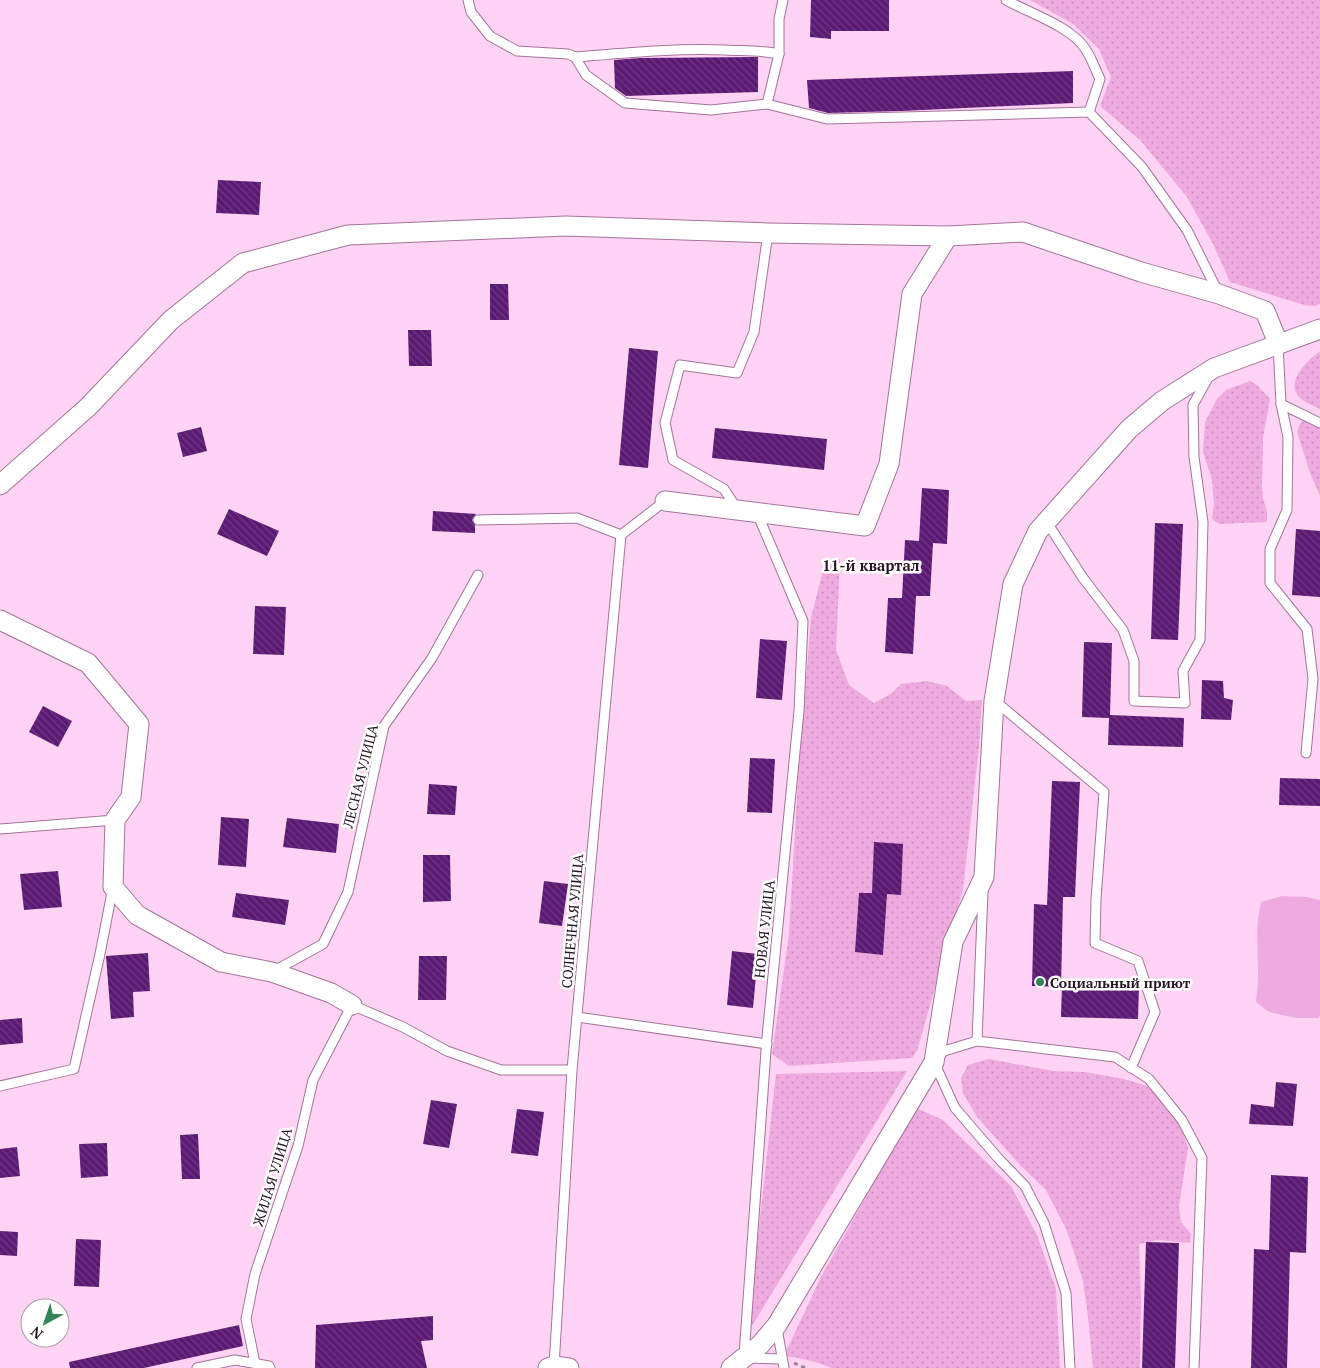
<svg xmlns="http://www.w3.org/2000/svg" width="1320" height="1368" viewBox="0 0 1320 1368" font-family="'PT Serif',serif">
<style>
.grass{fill:url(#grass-dots)}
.garden{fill:#efaadf}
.building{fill:url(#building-back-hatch)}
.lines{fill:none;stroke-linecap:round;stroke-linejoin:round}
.service-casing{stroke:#a5749a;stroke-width:11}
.minor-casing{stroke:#a5749a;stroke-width:21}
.path{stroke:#9d7d95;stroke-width:3;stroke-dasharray:4 4;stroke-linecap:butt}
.service{stroke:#fff;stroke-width:9}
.minor{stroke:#fff;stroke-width:19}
.poi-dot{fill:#348556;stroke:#fff;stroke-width:2}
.labels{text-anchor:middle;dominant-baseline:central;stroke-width:5;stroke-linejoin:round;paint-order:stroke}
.street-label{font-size:14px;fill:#271423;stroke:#fff}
.poi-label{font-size:14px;font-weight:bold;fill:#271423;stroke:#fff;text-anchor:start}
.neighbourhood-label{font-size:15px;font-weight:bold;fill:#271423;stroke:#fff}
</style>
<defs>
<pattern id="grass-dots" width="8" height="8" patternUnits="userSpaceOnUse" patternTransform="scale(1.25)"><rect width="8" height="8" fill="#efaadf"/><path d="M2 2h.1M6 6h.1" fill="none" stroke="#cd91bf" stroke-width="1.8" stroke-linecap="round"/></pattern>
<pattern id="building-back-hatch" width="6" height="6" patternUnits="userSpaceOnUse" patternTransform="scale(1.25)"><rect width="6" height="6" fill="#5b1973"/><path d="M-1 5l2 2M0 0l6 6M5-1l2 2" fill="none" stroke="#6f3982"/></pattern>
</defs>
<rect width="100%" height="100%" fill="#ffd3f4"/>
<g class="grass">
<path d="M 1030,0 L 1320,0 L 1320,304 L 1314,306 L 1304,305 L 1230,282 L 1213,244 L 1187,197 L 1140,140 L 1100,106 L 1111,77 L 1099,49 L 1072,23 Z"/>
<path d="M 1320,351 L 1320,409 C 1314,406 1304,402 1299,397 C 1285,381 1308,360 1320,351 Z"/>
<path d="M 1250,381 L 1257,385 L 1270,399 L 1263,438 L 1262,486 L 1263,498 L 1267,512 L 1267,522 L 1219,524 L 1212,519 L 1214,504 L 1212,480 L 1203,452 L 1205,422 L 1217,399 L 1226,390 Z"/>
<path d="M 1304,420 L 1310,425 L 1320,429 L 1320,496 L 1310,473 L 1297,432 L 1300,424 Z"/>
<path d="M 840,559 L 836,650 L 849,685 L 874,703 L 892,693 L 901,684 L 927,681 L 947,686 L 966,701 L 982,700 L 979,747 L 963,889 L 917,1051 L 912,1058 L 789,1066 L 772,1054 L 789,934 L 798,779 L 811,618 L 825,562 Z"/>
<path d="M 989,1059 L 1053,1071 L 1085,1072 L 1124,1079 L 1147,1086 L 1163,1103 L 1181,1127 L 1188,1148 L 1179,1207 L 1181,1222 L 1191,1234 L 1190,1243 L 1159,1240 L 1139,1244 L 1141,1299 L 1140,1368 L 1093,1368 L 1088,1317 L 1083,1281 L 1067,1231 L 1046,1190 L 1021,1166 L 977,1117 L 963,1093 L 961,1078 L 968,1065 Z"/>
<path d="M 907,1071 L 747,1334 L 776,1074 Z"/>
<path d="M 916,1108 L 943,1120 L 1011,1186 L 1037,1235 L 1056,1289 L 1060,1368 L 831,1368 C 816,1361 801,1358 784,1356 L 821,1277 Z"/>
</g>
<path class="garden" d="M 1282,896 L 1307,897 L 1320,900 L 1320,1016 L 1318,1018 L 1296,1018 L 1269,1012 L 1256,1002 C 1257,993 1258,983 1258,974 C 1258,949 1255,926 1261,902 Z"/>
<g class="building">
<path d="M 811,0 L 889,0 L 889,31 L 831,31 L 831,39 L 810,37 Z"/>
<path d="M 758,57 L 758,92 L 626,96 L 615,88 L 614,60 L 640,58 Z"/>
<path d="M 1073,71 L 1073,103 L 902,111 L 828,113 L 809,108 L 807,80 Z"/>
<path d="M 218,180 L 261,182 L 259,215 L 216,213 Z"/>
<path d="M 490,284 L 508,284 L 509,320 L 490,320 Z"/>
<path d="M 408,330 L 431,330 L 432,366 L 409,366 Z"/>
<path d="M 629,348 L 658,351 L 648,468 L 619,465 Z"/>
<path d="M 201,427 L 207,451 L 183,457 L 177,433 Z"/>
<path d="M 715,428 L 827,439 L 824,470 L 712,458 Z"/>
<path d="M 922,488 L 949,490 L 947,544 L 933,543 L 930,596 L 916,596 L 913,654 L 885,652 L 888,598 L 902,598 L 905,540 L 919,541 Z"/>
<path d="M 229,509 L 279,531 L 267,556 L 217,534 Z"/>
<path d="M 433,511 L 476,514 L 472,520 L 475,525 L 475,533 L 432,531 Z"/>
<path d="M 1155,523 L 1183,524 L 1178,640 L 1151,639 Z"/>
<path d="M 1296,529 L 1320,531 L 1320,597 L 1292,595 Z"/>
<path d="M 255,606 L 286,607 L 284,655 L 253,654 Z"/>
<path d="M 760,639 L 787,641 L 782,700 L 756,698 Z"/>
<path d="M 1084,642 L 1112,643 L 1110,715 L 1184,718 L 1183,747 L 1108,745 L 1109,718 L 1082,717 Z"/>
<path d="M 1202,680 L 1223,681 L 1224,698 L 1233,700 L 1231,720 L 1201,719 Z"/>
<path d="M 43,706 L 72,721 L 58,747 L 29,732 Z"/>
<path d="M 750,758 L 775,759 L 772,813 L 747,812 Z"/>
<path d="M 1280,778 L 1320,779 L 1320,806 L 1279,805 Z"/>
<path d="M 1052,781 L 1080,782 L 1075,897 L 1063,897 L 1061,987 L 1032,986 L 1034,904 L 1047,905 Z"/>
<path d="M 429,784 L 457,786 L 455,815 L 427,814 Z"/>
<path d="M 221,817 L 249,819 L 246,867 L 218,865 Z"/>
<path d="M 287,818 L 339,824 L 336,853 L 283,847 Z"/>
<path d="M 874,842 L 903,844 L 901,895 L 887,894 L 883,955 L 855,952 L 859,893 L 872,893 Z"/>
<path d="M 423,855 L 450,855 L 451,901 L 423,902 Z"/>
<path d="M 58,871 L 62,907 L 24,910 L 20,874 Z"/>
<path d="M 544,881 L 568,884 L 562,926 L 539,923 Z"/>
<path d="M 236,893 L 289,900 L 285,925 L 232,917 Z"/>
<path d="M 732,951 L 758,954 L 753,1008 L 727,1005 Z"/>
<path d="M 148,953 L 150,991 L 133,992 L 134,1017 L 111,1019 L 106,956 Z"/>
<path d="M 419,956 L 447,956 L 446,1000 L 418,1000 Z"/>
<path d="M 1062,984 L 1139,986 L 1138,1019 L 1061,1017 Z"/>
<path d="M 22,1018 L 23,1043 L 0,1045 L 0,1020 Z"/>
<path d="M 1276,1082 L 1297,1084 L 1293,1126 L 1249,1124 L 1251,1104 L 1274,1107 Z"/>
<path d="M 431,1100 L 457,1104 L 449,1148 L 423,1144 Z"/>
<path d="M 517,1109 L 544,1112 L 538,1156 L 511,1153 Z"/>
<path d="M 198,1134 L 200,1179 L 182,1179 L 180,1135 Z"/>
<path d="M 107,1143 L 108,1176 L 81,1178 L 79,1144 Z"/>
<path d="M 17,1147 L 20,1176 L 0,1178 L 0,1149 Z"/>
<path d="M 1271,1175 L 1308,1177 L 1306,1253 L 1290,1252 L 1287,1368 L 1251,1368 L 1254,1249 L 1269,1250 Z"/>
<path d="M 0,1231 L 18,1232 L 17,1256 L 0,1255 Z"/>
<path d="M 76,1239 L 101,1240 L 99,1287 L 74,1286 Z"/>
<path d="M 1146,1242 L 1179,1243 L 1175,1368 L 1142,1368 Z"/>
<path d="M 433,1316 L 433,1340 L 421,1341 L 427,1368 L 315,1368 L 316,1325 Z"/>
<path d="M 239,1325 L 243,1346 L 144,1368 L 70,1368 L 69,1362 Z"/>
</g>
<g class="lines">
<defs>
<g id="service">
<path d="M 468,0 L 471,12 L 490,36 L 517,51 L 568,54 L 575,57 L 586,75 L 625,103 L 711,110 L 767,104 L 779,54 L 779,19 L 783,0"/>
<path d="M 1006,0 C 1029,13 1073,27 1086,50 C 1092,59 1095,69 1100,79 L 1089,112"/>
<path d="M 575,57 C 625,53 675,48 725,50 C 743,51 761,50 779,54"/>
<path d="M 767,104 L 827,119 L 1089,112 L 1142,167 L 1187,230 L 1218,292"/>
<path d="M 1278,344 L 1281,404 L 1288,437 L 1287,510 L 1270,549 L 1270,583 L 1307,629 L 1313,679 L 1306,753"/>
<path d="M 1281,404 L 1320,423"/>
<path d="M 737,509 L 724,489 L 673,460 L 665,423 L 680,365 L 737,373 L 754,332 L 768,233"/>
<path d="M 478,520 L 577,518 L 621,535"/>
<path d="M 1046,521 L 1083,578 L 1123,630 L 1134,661 L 1134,701 L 1185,703 L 1183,671 L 1200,640 L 1203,522 L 1194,457 L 1193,405 L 1209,376"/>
<path d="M 995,701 L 1104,792 L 1096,899 L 1095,943 L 1138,961 L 1155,1012 L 1131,1068"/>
<path d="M 0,829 L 115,820"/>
<path d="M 274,971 L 323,944 L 348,892 L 384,726 L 432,658 L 478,575"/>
<path d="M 577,1017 L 767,1044"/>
<path d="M 977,1041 L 983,891"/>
<path d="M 0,1086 L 74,1069 L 100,954 L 113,887"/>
<path d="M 777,1328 L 784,1368"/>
<path d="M 744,1355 L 767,1037 L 799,711 L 803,621 L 757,513"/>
<path d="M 748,1358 L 782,1359"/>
<path d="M 255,1363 L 246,1319 L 255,1274 L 298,1146 L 313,1080 L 352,1005 L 403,1027 L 447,1051 L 501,1070 L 572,1070"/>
<path d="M 554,1366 L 572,1070 L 621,535 L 665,501"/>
<path d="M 197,1368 L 235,1360 L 269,1366 L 270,1368"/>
<path d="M 1070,1368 L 1066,1293 L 1044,1223 L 1025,1186 L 998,1158 L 955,1108 L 934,1062 L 944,1051 L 977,1041 L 1115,1057 L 1149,1079 L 1182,1120 L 1202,1158 L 1194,1368"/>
</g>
<g id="minor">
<path d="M 0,485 L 88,407 L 171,320 L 243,263 L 348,235 L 566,226 L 768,233 L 948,236 L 1023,232 L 1141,272 L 1219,294 L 1265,311 L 1278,343"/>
<path d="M 665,501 L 865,526 L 889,464 L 912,294 L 948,236"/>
<path d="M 0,620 L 88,663 L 139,724 L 131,797 L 115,820 L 113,887 L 137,915 L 221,962 L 272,972 L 331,993 L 352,1005"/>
<path d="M 548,1368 L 554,1366 L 569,1368"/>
<path d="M 731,1368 L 760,1345 L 777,1325 L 934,1062 L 953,942 L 984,877 L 994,701 L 1013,584 L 1038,531 L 1129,429 L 1162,401 L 1214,368 L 1320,329"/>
</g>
</defs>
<use href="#service" class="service-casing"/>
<use href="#minor" class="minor-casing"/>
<path class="path" d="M 794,1363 L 805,1368"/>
<use href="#service" class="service"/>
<use href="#minor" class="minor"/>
</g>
<circle class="poi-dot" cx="1040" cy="982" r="5"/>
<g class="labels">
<g class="street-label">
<text transform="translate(360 776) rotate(-76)">ЛЕСНАЯ УЛИЦА</text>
<text transform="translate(572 921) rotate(-85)">СОЛНЕЧНАЯ УЛИЦА</text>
<text transform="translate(764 929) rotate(-84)">НОВАЯ УЛИЦА</text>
<text transform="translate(272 1177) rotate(-73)">ЖИЛАЯ УЛИЦА</text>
</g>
<g class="poi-label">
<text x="1050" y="982">Социальный приют</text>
</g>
<g class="neighbourhood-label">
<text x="871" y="565">11-й квартал</text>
</g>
</g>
<g transform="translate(45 1323) rotate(220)"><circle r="24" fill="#ffffff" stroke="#a9a1a7"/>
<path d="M0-4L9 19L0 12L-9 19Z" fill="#348556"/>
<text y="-8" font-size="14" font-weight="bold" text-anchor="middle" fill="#271423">N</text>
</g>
</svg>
